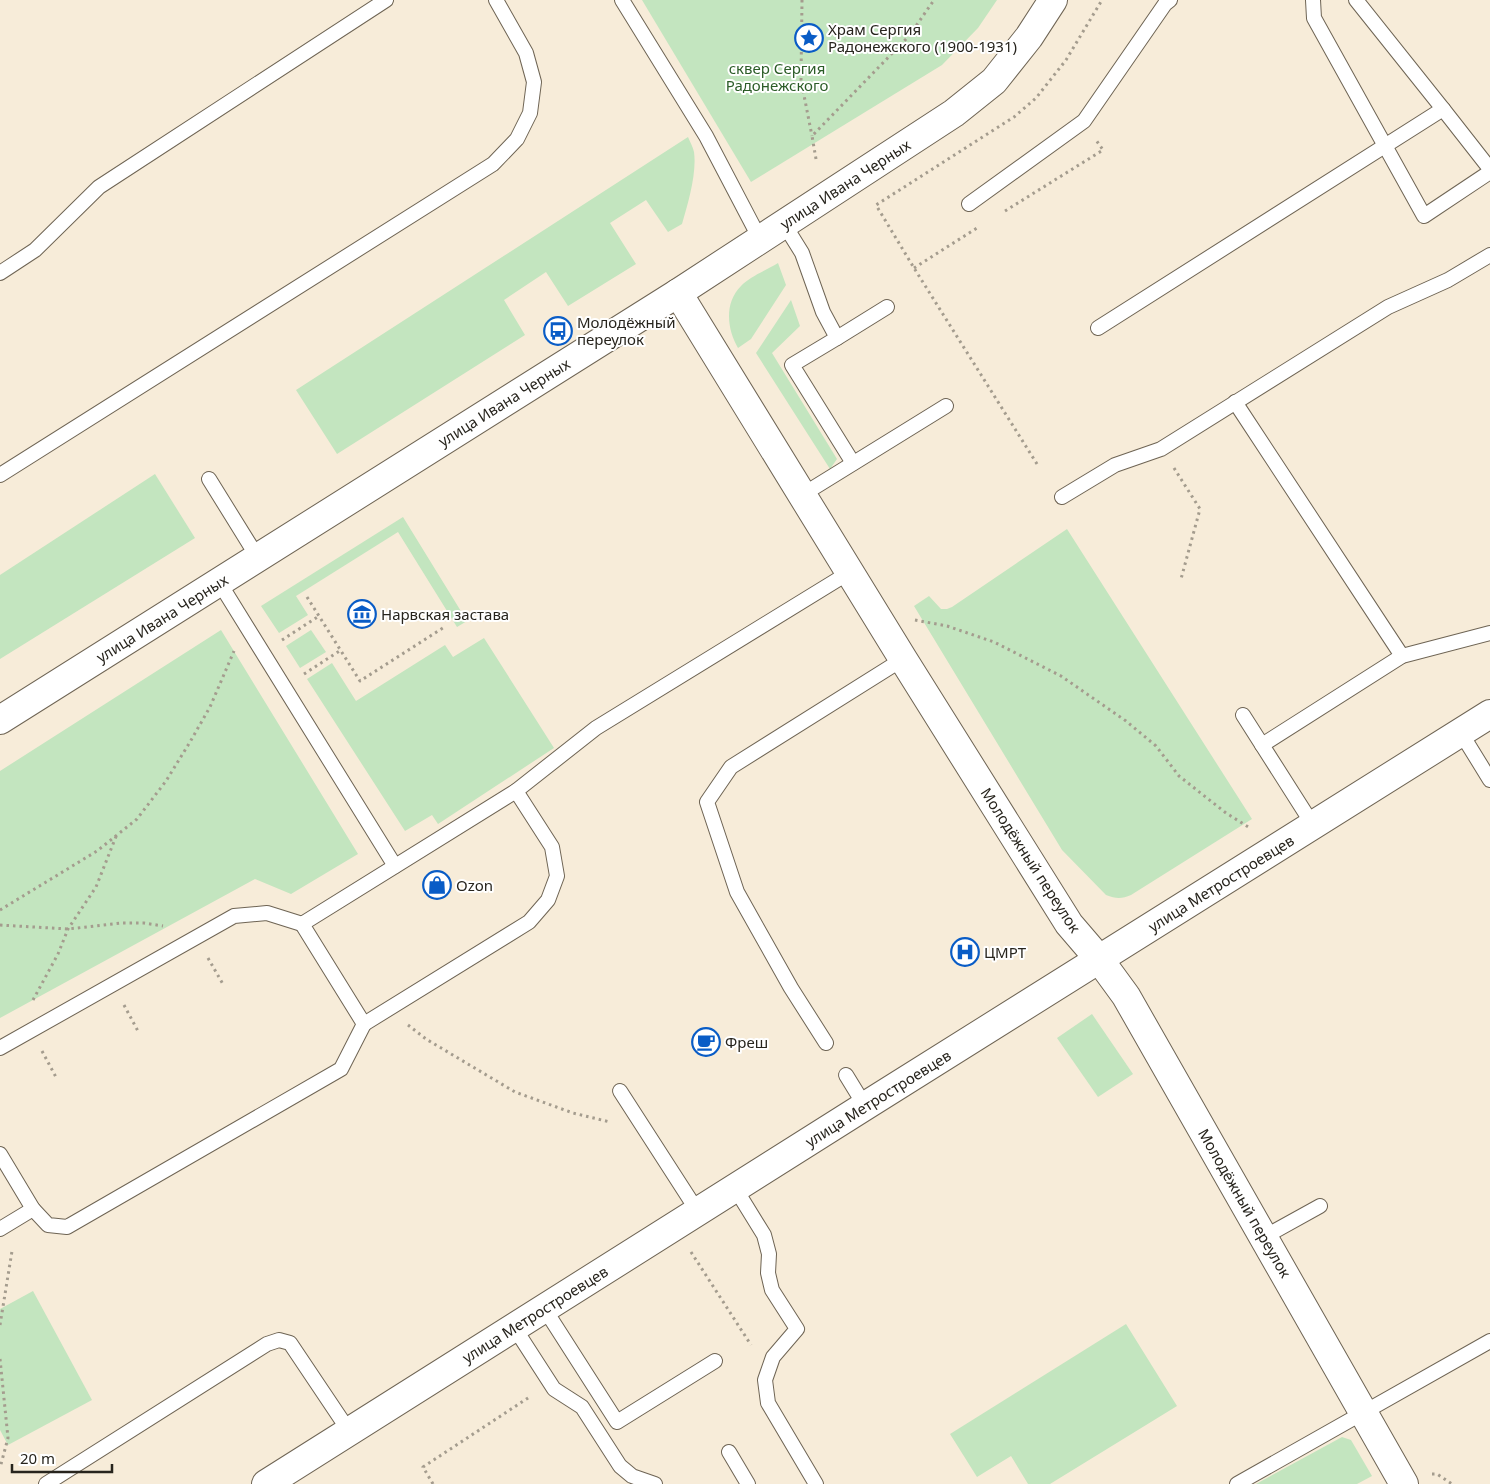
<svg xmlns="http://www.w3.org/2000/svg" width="1490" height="1484" viewBox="0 0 1490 1484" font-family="'Noto Sans',sans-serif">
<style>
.green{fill:#c3e5bf}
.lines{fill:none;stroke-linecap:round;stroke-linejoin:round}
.service-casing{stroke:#6e6454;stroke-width:16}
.minor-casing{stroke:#6e6454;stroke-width:30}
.tertiary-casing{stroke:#6e6454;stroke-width:30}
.secondary-casing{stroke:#6e6454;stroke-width:30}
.path{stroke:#a49c8e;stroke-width:3;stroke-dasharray:2.5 4;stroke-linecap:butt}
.service{stroke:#fff;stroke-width:14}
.minor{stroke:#fff;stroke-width:28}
.tertiary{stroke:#fff;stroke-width:28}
.secondary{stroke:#fff;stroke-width:28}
.labels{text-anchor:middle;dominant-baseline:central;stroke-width:4;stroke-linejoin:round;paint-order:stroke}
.poi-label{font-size:15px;fill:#27241d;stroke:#fff;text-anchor:start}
.park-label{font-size:15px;fill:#2b5c27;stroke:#fff}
.street-label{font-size:15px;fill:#27241d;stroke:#fff}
</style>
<rect width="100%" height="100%" fill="#f7ecd9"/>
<g class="green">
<path d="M 642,0 L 997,0 L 978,28 L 942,65 L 751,182 Z"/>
<path d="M 688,137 C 690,142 693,147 694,152 C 697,173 688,204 682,224 L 668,232 L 646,200 L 610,223 L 636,264 L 568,306 L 546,272 L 504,300 L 525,335 L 337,454 L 296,390 Z"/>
<path d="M 778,263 L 786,285 L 751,339 L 738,348 C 727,329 724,303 741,286 C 750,276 767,270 778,263 Z"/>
<path d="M 791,300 L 800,326 L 772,353 L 837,459 L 830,469 L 756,353 Z"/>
<path d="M 155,474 L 195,538 L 0,659 L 0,575 Z"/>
<path d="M 403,517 L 467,621 L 457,627 L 398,532 L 296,596 L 308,615 L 279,633 L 261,606 Z"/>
<path d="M 1067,529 L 1252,819 L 1131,895 C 1122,899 1116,899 1106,895 L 1062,850 L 914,606 L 929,596 L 941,609 L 947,609 L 952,607 Z"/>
<path d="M 221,630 L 358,854 L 291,894 L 255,879 L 0,1018 L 0,771 Z"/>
<path d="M 311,630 L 326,652 L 300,668 L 286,646 Z"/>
<path d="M 484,638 L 554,748 L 438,824 L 432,815 L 405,831 L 307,679 L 332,663 L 356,701 L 445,645 L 453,657 Z"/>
<path d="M 1092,1014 L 1133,1074 L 1098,1097 L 1057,1038 Z"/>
<path d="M 33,1291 L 92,1400 L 8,1445 L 0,1430 L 0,1309 Z"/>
<path d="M 1126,1324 L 1177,1406 L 1050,1484 L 1028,1484 L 1011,1456 L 977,1477 L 950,1434 Z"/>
<path d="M 1342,1437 L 1351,1440 L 1372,1476 L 1357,1484 L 1256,1484 Z"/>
</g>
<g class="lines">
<defs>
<g id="service">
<path d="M 622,0 L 706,136 L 760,239"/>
<path d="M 1313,0 L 1314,18 L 1424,216 L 1490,172"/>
<path d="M 1443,109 L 1490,169"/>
<path d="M 969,204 L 1084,121 L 1165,4 L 1170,0"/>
<path d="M 784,224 L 802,253 L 823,312 L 837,338 L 792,365 L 853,463"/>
<path d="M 0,273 L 35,250 L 99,187 L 386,0"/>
<path d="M 1098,328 L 1443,109 L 1356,0"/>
<path d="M 837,338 L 887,307"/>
<path d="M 1235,402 L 1402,656"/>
<path d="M 0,475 L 493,164 L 517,139 L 530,113 L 534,82 L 526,53 L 496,0"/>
<path d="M 209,479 L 258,558"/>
<path d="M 802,495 L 946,406"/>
<path d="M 1062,497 L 1115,465 L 1161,449 L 1388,307 L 1448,280 L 1490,255"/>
<path d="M 219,582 L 395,866"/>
<path d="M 1243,715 L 1313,825"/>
<path d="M 1461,733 L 1490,780"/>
<path d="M 1262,745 L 1402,656 L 1490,633"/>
<path d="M 364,1024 L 529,922 L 548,900 L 557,876 L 552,847 L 516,791"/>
<path d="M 826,1043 L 791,988 L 737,892 L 707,802 L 731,767 L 903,659"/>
<path d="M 0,1048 L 234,916 L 267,913 L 302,924 L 516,791 L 596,728 L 850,572"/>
<path d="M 846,1075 L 865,1106"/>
<path d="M 620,1091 L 698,1212"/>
<path d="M 0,1154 L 33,1209 L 48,1225 L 67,1227 L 341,1069 L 364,1024 L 302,924"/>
<path d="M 735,1188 L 764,1235 L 769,1254 L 768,1273 L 772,1290 L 797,1329 L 773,1357 L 765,1380 L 768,1403 L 816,1484"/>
<path d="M 0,1229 L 33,1209"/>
<path d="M 1264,1237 L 1320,1206"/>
<path d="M 544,1308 L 617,1422 L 715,1361"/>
<path d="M 514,1327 L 554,1389 L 582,1407 L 620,1466 L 632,1476 L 655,1484"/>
<path d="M 729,1452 L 748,1484"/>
<path d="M 46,1484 L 267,1344 L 279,1340 L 290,1343 L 349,1431"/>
<path d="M 1237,1484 L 1490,1341"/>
</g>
<path id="minor" d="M 266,1484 L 865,1106 L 1490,714"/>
<path id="tertiary" d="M 678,293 L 903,659 L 1069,924 L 1099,959 L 1126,996 L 1404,1484"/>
<path id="secondary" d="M 0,720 L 678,293 L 954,113 L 994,81 L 1029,37 L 1053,0"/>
</defs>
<use href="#service" class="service-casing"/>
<use href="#minor" class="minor-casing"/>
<use href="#tertiary" class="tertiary-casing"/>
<use href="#secondary" class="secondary-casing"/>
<g class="path">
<path d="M 802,0 L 801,80 L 812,136"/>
<path d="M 816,159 L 812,136 L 909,36 L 934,0"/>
<path d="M 1005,211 L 1103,150 L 1096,140"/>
<path d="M 914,268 L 977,228"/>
<path d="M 1037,464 L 914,268 L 876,205 L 1014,117 L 1036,98 L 1066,60 L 1102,0"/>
<path d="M 1174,468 L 1200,509 L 1181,579"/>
<path d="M 307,597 L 360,681 L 446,626"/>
<path d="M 915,620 L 947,626 L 994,642 L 1061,676 L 1126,721 L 1156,746 L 1179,776 L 1226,813 L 1250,828"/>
<path d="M 282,640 L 319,616"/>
<path d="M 304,674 L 341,650"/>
<path d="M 0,910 L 97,851 L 137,819 L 166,781 L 190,742 L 210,707 L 234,651"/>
<path d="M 0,925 L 68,929 L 122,923 L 144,923 L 163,926"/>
<path d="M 208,958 L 224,986"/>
<path d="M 33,1000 L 58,954 L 68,929 L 96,887 L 117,834"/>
<path d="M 124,1005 L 139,1033"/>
<path d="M 408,1025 L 426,1039 L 515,1092 L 573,1113 L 610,1122"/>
<path d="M 42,1051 L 57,1079"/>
<path d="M 691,1252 L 751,1345"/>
<path d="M 0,1325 L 12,1251"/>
<path d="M 0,1359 L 8,1438 L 0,1468"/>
<path d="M 1432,1474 L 1437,1474 L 1452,1484"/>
<path d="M 433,1484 L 423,1467 L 531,1396"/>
</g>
<use href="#service" class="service"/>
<use href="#minor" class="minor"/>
<use href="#tertiary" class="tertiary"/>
<use href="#secondary" class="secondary"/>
</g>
<defs>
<symbol id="sight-ring" viewBox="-11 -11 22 22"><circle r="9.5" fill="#fff" stroke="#095cc6" stroke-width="1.5"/><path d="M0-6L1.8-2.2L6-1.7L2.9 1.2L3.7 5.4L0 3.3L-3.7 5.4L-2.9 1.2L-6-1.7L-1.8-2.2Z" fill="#095cc6"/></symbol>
<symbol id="bus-ring" viewBox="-11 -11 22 22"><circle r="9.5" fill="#fff" stroke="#095cc6" stroke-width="1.5"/><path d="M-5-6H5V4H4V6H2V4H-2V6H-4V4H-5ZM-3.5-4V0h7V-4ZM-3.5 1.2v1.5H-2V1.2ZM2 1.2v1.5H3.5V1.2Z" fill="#095cc6"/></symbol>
<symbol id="museum-ring" viewBox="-11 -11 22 22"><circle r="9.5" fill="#fff" stroke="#095cc6" stroke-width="1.5"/><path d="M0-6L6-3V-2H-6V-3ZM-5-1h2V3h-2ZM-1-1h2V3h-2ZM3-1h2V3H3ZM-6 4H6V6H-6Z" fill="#095cc6"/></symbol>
<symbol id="shop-ring" viewBox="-11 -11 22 22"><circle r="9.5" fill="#fff" stroke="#095cc6" stroke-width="1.5"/><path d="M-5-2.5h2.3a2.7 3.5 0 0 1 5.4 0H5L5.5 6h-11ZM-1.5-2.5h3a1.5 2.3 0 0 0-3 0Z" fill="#095cc6"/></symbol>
<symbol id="hospital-ring" viewBox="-11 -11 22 22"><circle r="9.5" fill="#fff" stroke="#095cc6" stroke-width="1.5"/><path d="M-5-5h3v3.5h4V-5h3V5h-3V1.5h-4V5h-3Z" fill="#095cc6"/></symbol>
<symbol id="cafe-ring" viewBox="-11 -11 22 22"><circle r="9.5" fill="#fff" stroke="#095cc6" stroke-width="1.5"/><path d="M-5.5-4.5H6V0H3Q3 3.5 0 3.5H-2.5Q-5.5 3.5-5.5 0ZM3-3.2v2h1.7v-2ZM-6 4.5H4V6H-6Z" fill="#095cc6"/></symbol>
</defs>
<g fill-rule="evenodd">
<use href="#sight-ring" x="793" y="22" width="32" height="32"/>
<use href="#bus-ring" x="542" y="315" width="32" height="32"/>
<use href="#museum-ring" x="346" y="598" width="32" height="32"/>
<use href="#shop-ring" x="421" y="869" width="32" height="32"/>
<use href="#hospital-ring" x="949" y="936" width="32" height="32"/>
<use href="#cafe-ring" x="690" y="1026" width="32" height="32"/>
</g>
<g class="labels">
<g class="poi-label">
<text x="828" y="29">Храм Сергия<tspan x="828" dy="17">Радонежского (1900-1931)</tspan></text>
<text x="577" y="322">Молодёжный<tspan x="577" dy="17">переулок</tspan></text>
<text x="381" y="614">Нарвская застава</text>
<text x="456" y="885">Ozon</text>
<text x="984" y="952">ЦМРТ</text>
<text x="725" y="1042">Фреш</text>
</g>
<g class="park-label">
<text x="777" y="68">сквер Сергия<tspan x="777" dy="17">Радонежского</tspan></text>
</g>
<g class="street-label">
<text transform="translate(845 184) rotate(-33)">улица Ивана Черных</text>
<text transform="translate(504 402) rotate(-32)">улица Ивана Черных</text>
<text transform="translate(162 618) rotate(-32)">улица Ивана Черных</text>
<text transform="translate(1031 860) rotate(57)">Молодёжный переулок</text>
<text transform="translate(1221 883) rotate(-32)">улица Метростроевцев</text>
<text transform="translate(878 1098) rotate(-32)">улица Метростроевцев</text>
<text transform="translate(1245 1203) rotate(60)">Молодёжный переулок</text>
<text transform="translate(535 1314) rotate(-32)">улица Метростроевцев</text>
</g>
</g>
<path d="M12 1464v8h100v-8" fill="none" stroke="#27241d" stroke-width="2.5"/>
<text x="20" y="1464" font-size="15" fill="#27241d" stroke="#ffffff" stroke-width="4" paint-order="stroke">20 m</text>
</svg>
